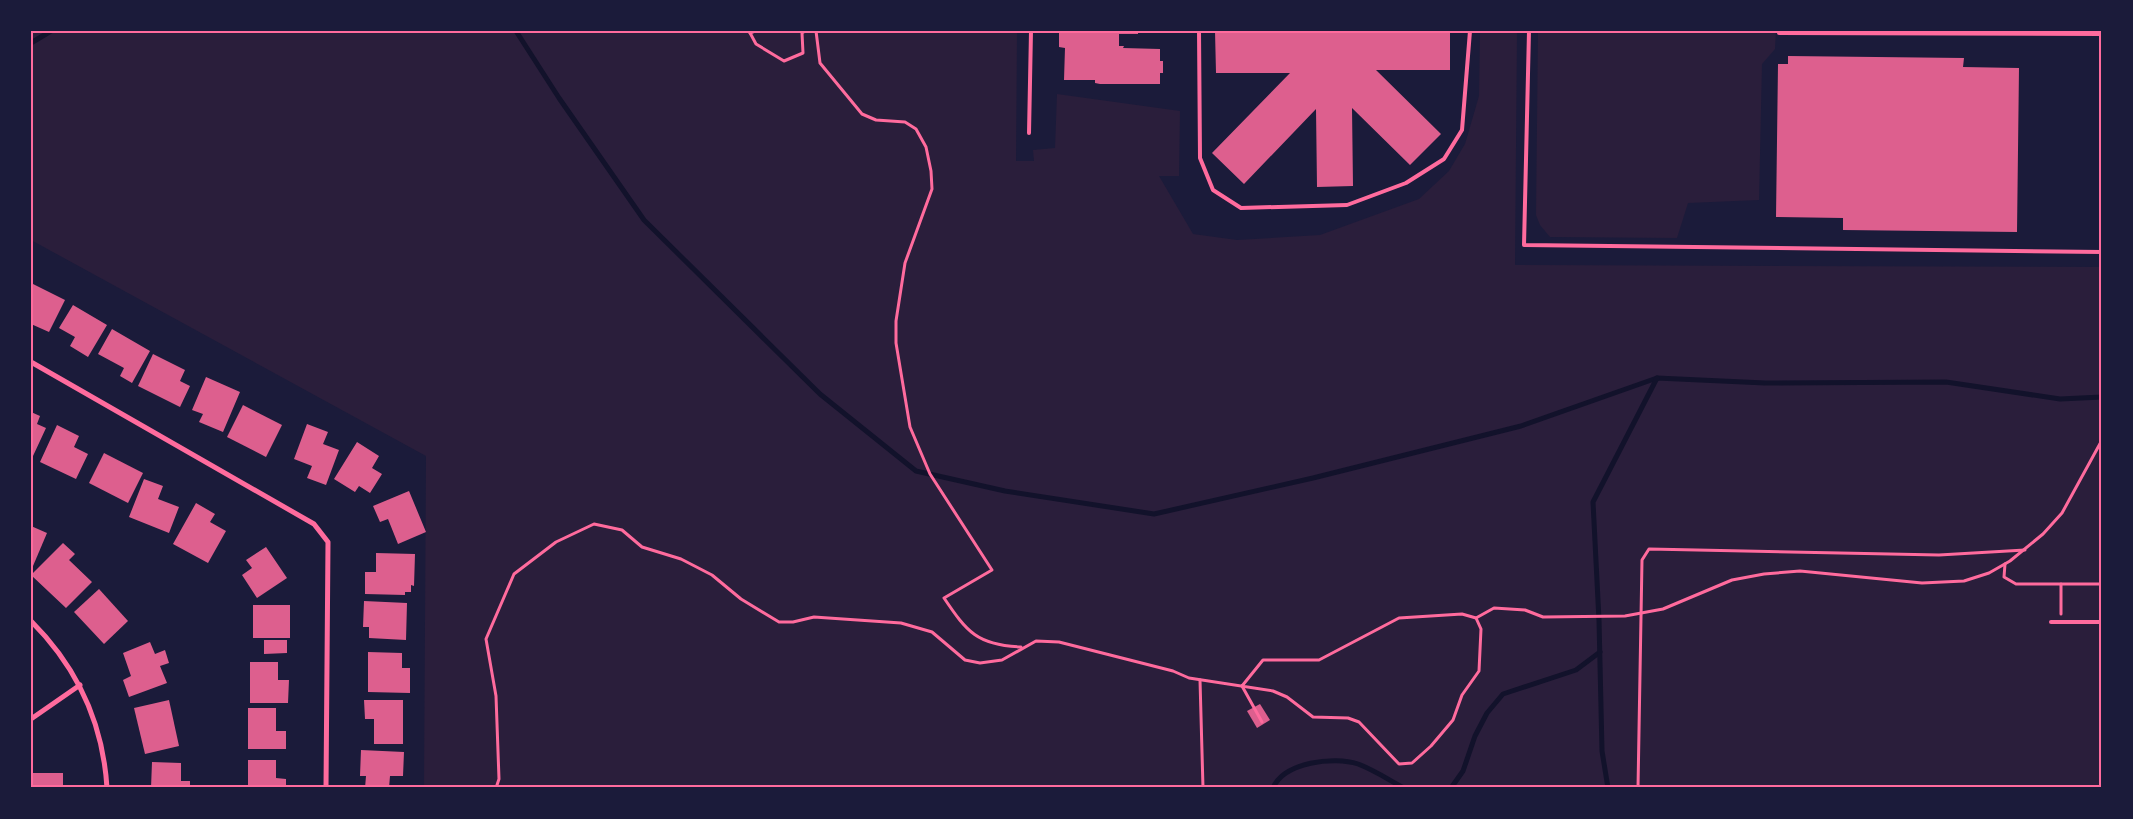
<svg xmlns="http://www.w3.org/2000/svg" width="2133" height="819" viewBox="0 0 2133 819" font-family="Spectral,serif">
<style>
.green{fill:#2a1e3b}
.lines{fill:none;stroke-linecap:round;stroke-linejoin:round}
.stream{stroke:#12122b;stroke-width:5}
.building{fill:#dd5f8e}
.path{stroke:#ff6b9d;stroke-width:3}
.service{stroke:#ff6b9d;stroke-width:4}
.minor{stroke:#ff6b9d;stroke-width:5}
.neatline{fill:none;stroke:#ff6b9d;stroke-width:2}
</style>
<rect width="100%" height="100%" fill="#1b1b3a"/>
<g class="green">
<path d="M 31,31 L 1017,31 L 1016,161 L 1034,161 L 1033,150 L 1055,148 L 1057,94 L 1180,111 L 1179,176 L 1159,176 L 1193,234 L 1237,240 L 1320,235 L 1419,199 L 1449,171 L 1465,144 L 1479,96 L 1480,31 L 1517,31 L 1515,265 L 2102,267 L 2102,788 L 424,788 L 426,456 L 31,240 Z"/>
<path d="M 1538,31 L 1776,31 L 1775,49 L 1762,64 L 1759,200 L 1688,203 L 1677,238 L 1550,237 L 1540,225 L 1536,215 Z"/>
</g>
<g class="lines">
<g class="stream">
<path d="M 516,31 L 559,98 L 644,220 L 820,394 L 916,471 L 1005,491 L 1154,514 L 1313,478 L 1521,426 L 1657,378 L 1765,383 L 1946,382 L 2060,399 L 2102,397"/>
<path d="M 31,43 L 51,31"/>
<path d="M 1273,788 C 1284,762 1334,756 1358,764 C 1374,770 1389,780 1404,788"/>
<path d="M 1451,788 L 1463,771 L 1475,736 L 1487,713 L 1503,694 L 1576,670 L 1600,652"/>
<path d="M 1608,788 L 1602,751 L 1599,620 L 1593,502 L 1657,378"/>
</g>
</g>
<g class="building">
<path d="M 1059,31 L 1138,31 L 1138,34 L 1119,34 L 1119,46 L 1124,46 L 1123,48 L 1160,49 L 1160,61 L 1163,61 L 1163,73 L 1160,73 L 1160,84 L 1100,84 L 1095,83 L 1095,80 L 1064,80 L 1065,48 L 1059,47 Z"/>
<path d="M 1215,31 L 1450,31 L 1450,70 L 1376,70 L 1441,134 L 1410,165 L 1352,108 L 1353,186 L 1317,187 L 1316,109 L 1244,184 L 1212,153 L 1290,73 L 1216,73 Z"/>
<path d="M 1788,56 L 1964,58 L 1963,67 L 2019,68 L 2017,232 L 1843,230 L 1843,218 L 1776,217 L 1778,64 L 1788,64 Z"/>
<path d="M 31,283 L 65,300 L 49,332 L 31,324 Z"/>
<path d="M 73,305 L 107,325 L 88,357 L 70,346 L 75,337 L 59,328 Z"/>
<path d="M 112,329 L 150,351 L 132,383 L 120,376 L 124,368 L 98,354 Z"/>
<path d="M 153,354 L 185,370 L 180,381 L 190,386 L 180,407 L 138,386 Z"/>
<path d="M 206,377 L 240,392 L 223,432 L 199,422 L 203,414 L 192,410 Z"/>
<path d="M 243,405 L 282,425 L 266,457 L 227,437 Z"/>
<path d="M 31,412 L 40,416 L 37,424 L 46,428 L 33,456 L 31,455 Z"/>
<path d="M 307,424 L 328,432 L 323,444 L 339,450 L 326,485 L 307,478 L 312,466 L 294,459 Z"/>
<path d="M 57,425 L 79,436 L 74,447 L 88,454 L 76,479 L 40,462 Z"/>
<path d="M 357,442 L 379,456 L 372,468 L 382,474 L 370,493 L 359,486 L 355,492 L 334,479 Z"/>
<path d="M 104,453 L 143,473 L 128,503 L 89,483 Z"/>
<path d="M 144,479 L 163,486 L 158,499 L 179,507 L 169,533 L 129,517 Z"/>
<path d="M 409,491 L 426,532 L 398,544 L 388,519 L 380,522 L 373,506 Z"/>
<path d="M 196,503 L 215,514 L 210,522 L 226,531 L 208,563 L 173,544 Z"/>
<path d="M 31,526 L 47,533 L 33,566 L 31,565 Z"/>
<path d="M 63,543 L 75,554 L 69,560 L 92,582 L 66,608 L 31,575 Z"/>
<path d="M 266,547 L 287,578 L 257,598 L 242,575 L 252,568 L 246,560 Z"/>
<path d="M 376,553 L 415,554 L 414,586 L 411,585 L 411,592 L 405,592 L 405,595 L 365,594 L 365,572 L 376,572 Z"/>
<path d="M 99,589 L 128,621 L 104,644 L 74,612 Z"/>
<path d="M 364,601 L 407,603 L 406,640 L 369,638 L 369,627 L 363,627 Z"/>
<rect x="253" y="605" width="37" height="33"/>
<path d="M 264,640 L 287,640 L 287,653 L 264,654 Z"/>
<path d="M 150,642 L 155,654 L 165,650 L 169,663 L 160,666 L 167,683 L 129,697 L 123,680 L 131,676 L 123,653 Z"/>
<path d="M 368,652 L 402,653 L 402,668 L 410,668 L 410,693 L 368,692 Z"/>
<path d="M 250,662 L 278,662 L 278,680 L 289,680 L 288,703 L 250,703 Z"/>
<path d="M 169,700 L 179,746 L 145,754 L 134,708 Z"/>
<path d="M 364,700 L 403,700 L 403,744 L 374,744 L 374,719 L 365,719 Z"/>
<path d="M 1260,704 L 1270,720 L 1257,728 L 1247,711 Z"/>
<path d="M 248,708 L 276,708 L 276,731 L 286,731 L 286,749 L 248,749 Z"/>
<path d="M 361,750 L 404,752 L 403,776 L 390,776 L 389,788 L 365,788 L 366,776 L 360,776 Z"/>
<path d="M 248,760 L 276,760 L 276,778 L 286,779 L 286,788 L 248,788 Z"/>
<path d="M 152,762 L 181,763 L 181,781 L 190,781 L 190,788 L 151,788 Z"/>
<rect x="31" y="773" width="32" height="15"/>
</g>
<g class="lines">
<g class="path">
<path d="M 749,31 L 756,44 L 784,61 L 803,53 L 802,33 L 805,31"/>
<path d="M 816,31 L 820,63 L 862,114 L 876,120 L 905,122 L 916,129 L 926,147 L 931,171 L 932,189 L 905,263 L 896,321 L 896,343 L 910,427 L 930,474 L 992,570 L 944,598 C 967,632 977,645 1021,647"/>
<path d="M 750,33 L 755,31"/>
<path d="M 2005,564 L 2004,577 L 2016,584 L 2102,584"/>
<path d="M 2061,584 L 2061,614"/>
<path d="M 1476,618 L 1494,608 L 1525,610 L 1543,617 L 1625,616 L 1663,609 L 1732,580 L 1764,574 L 1800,571 L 1922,583 L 1964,581 L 1989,573 L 2010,561 L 2043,534 L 2062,513 L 2102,440"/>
<path d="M 1200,680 L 1203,788"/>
<path d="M 1242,686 L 1262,722"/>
<path d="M 496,788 L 499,779 L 496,696 L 486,639 L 514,574 L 556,542 L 594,524 L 622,530 L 642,547 L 681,559 L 712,575 L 741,599 L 779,622 L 793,622 L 814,617 L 901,623 L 932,632 L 965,660 L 980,663 L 1002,660 L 1036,641 L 1059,642 L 1173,671 L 1189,678 L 1273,691 L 1287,697 L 1313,717 L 1348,718 L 1359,722 L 1399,764 L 1412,763 L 1431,746 L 1453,720 L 1462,695 L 1479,671 L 1481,629 L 1476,618 L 1462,614 L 1399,618 L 1319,660 L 1263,660 L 1242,686"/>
<path d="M 1638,788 L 1642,560 L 1649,549 L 1939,555 L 2025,550"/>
</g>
<g class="service">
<path d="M 1199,31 L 1200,158 L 1213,190 L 1241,208 L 1347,205 L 1406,183 L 1444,159 L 1462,130 L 1470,31"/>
<path d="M 1529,31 L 1524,245 L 2102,252"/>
<path d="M 1779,33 L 2102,34"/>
<path d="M 1029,133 L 1031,31"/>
<path d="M 2051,622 L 2102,622"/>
</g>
<g class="minor">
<path d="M 31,362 L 314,524 L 328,542 L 326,788"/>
<path d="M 31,621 C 77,667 103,723 107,788"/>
<path d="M 31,719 L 80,685"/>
</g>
</g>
<rect width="2133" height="819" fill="none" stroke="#1b1b3a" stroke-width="65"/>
<rect x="32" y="32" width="2068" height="754" class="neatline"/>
</svg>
